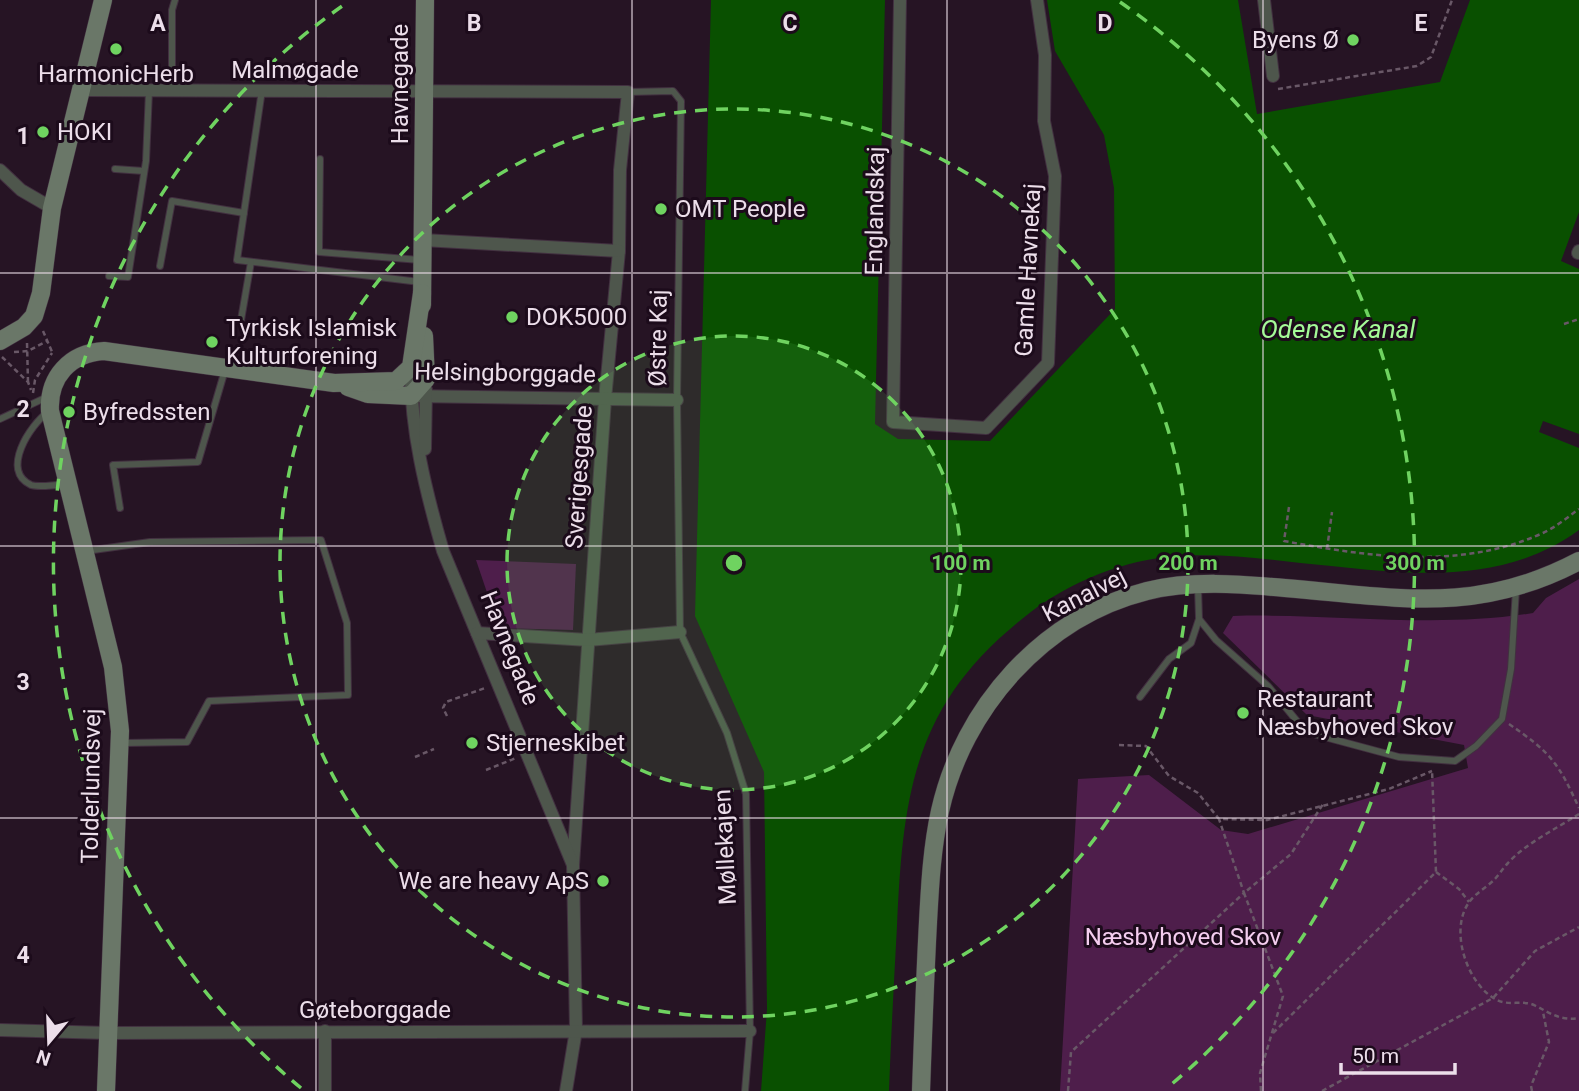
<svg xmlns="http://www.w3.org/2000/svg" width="1579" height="1091" viewBox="0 0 1579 1091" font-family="Roboto,sans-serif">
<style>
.green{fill:#4e1e4b}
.water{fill:#095000}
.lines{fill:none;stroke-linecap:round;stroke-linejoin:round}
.lane-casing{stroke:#423040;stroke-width:8}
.street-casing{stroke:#423040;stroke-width:14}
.secondary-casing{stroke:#423040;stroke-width:19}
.path{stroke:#695867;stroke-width:2.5;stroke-dasharray:5 3.5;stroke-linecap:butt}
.lane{stroke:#4e564c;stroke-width:6}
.street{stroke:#4e564c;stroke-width:12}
.secondary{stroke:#6a7768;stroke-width:18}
.grid{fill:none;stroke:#ecdeea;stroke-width:2;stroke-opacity:0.55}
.ring{fill:none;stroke:#6fd360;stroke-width:3.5;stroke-dasharray:12 9}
.poi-dot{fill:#6fd360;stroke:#1c0b1b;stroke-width:2.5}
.labels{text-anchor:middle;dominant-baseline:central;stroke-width:6;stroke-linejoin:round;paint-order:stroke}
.poi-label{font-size:24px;fill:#ecdeea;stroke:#1c0b1b;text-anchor:start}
.street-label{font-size:24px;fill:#ecdeea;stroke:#1c0b1b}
.park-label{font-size:24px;fill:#f4cdef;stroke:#1c0b1b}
.water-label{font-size:26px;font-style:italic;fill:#a4fa97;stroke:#1c0b1b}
.grid-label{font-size:23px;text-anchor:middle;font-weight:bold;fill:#ecdeea;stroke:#1c0b1b;stroke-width:6;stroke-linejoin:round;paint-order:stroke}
.centre{fill:#6fd360;stroke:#1c0b1b;stroke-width:3.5}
.ring-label{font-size:21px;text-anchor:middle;font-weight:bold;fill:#6fd360;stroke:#1c0b1b;stroke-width:6;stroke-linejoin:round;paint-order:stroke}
</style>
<rect width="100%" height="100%" fill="#261424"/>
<g class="green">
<path d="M 476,560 L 576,564 L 573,630 L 499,628 Z"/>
<path d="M 1579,579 L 1579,1091 L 1060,1091 L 1078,779 L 1149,775 L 1221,830 L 1248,834 L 1468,768 L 1464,745 L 1307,715 L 1223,633 L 1233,616 C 1332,613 1435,629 1533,613 L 1546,598 Z"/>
</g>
<path class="water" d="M 711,0 L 885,0 L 875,424 L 898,439 L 990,441 L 1115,309 L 1114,188 L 1104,135 L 1055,51 L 1047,0 L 1238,0 L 1257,114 L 1440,82 L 1470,0 L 1579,0 L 1579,212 L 1561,261 L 1579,269 L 1579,434 L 1543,421 L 1539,432 L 1579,448 L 1579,530 C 1505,584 1417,575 1331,566 C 1276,561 1221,551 1167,557 C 1114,563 1062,586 1022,619 C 913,706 903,796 897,926 C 894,981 891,1036 889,1091 L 761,1091 L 767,1009 L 764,772 L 695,616 Z"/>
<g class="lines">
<defs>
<g id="lane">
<path d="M 172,90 L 172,10 L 175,0"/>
<path d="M 262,90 L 237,260 L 420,282"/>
<path d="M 628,92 L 673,91 L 681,101 L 677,400 L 680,632 L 727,733 L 746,794 L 750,1031 L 745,1091"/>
<path d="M 320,159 L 319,252 L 420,260"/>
<path d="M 115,169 L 144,171"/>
<path d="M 160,266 L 172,201 L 244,213"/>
<path d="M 109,276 L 128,277 L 146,161 L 149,91"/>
<path d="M 241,320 L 251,262"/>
<path d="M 48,412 C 30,425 0,471 31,485 C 40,488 56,484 65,485"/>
<path d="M 0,419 L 47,397"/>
<path d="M 120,508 L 113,465 L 198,462 L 225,370"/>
<path d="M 86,551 L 150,542 L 321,540 L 347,623 L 348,695 L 209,701 L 187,742 L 123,743"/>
<path d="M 1198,587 L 1199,619 L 1216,640 L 1268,686 L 1306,732 L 1399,757 L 1455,761 L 1476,746 L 1502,719 L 1511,669 L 1516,589"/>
<path d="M 1140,697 L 1169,659 L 1191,643 L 1199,619"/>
</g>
<g id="street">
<path d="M 900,0 L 893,422 L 986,428 L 1048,363 L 1055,176 L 1044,121 L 1045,55 L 1037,0"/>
<path d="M 1264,0 L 1273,76"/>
<path d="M 80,90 L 628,92 L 620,170 L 619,251 L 605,399 L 573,865"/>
<path d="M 0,170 L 21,190 L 52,208"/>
<path d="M 423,240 L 619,251"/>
<path d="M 1578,253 L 1579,251"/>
<path d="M 411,367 C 410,429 426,492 443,551 L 573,865 L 576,1030 L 566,1091"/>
<path d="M 411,396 L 677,400"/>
<path d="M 425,449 L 426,390"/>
<path d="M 477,633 L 588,640 L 680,632"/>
<path d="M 0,1030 L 108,1033 L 750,1031"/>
<path d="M 325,1091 L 325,1031"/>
</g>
<g id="secondary">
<path d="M 422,305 L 425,0"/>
<path d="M 0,341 L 24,327 L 34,316 L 41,293 L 52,208 L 103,0"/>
<path d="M 348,387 L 368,394 L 411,396 L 426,379 L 424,336"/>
<path d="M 106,1091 L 120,731 L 113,667 L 50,411 C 48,377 70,353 104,351 L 334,383 L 396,381 L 411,367 L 422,293"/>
<path d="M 921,1091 C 923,1035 925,978 928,922 C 930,885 932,847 940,811 C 963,708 1043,617 1147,591 C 1192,580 1239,584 1285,588 C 1396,597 1475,616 1579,561"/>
</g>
</defs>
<use href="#lane" class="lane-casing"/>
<use href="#street" class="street-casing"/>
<use href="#secondary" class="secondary-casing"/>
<g class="path">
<path d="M 1278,89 L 1417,66 L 1431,57 L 1452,0"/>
<path d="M 1564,324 L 1579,319"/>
<path d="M 43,331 L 53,354"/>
<path d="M 27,343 L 28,382"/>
<path d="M 14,352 L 28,351 L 47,341"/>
<path d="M 2,357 L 28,382 L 31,390"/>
<path d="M 33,393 L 35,380 L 52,353"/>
<path d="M 1289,507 L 1284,541 C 1370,557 1461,570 1543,533 C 1556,527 1568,517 1579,509"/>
<path d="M 1327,549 L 1332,512"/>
<path d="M 447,716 L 443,708 L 446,702 L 485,688"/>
<path d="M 1509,724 C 1551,753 1558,762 1579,808"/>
<path d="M 1119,745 L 1146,746 L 1169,776 L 1198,793 L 1219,819 L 1267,820 L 1389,789 L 1432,771"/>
<path d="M 415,757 L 434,749"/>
<path d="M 486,770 L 516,758"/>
<path d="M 1579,814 C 1556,829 1526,843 1508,863 C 1503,868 1499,875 1494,880 C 1487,887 1476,893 1470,901 C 1448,929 1467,985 1497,1000 C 1508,1006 1523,1000 1534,1005 C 1550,1013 1560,1021 1579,1018"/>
<path d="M 1436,872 L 1459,889 L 1469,902"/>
<path d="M 1273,1033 L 1436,872 L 1432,770"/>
<path d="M 1068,1091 L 1071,1052 L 1244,893 L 1219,819"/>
<path d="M 1261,1091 L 1260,1073 L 1283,996 L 1244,893 L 1291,854 L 1323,804"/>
<path d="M 1322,1091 L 1493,998 L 1535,951 L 1579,927"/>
<path d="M 1532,1091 L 1531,1086 L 1549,1042 L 1543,1012"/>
</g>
<use href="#lane" class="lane"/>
<use href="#street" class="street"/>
<use href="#secondary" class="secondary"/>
</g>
<path class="grid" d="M 316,0 L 316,1091M 632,0 L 632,1091M 947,0 L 947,1091M 1263,0 L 1263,1091M 0,273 L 1579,273M 0,546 L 1579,546M 0,818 L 1579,818"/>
<circle cx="734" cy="563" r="227" fill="#6fd360" fill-opacity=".12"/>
<g class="ring">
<circle cx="734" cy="563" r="227"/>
<circle cx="734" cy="563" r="454"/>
<path d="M301 1088A681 681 0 0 1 348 2M1120 2A681 681 0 0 1 1167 1088"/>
</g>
<g class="poi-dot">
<circle cx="1353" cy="40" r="7"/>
<circle cx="116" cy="49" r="7"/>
<circle cx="43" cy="132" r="7"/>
<circle cx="661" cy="209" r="7"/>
<circle cx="512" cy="317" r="7"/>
<circle cx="212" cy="342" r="7"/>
<circle cx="69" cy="412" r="7"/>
<circle cx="1243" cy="713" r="7"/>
<circle cx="472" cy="743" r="7"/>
<circle cx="603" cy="881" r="7"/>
</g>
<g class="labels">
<g class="poi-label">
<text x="1339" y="40" text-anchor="end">Byens Ø</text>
<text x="116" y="74" text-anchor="middle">HarmonicHerb</text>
<text x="57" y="132">HOKI</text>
<text x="675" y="209">OMT People</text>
<text x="526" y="317">DOK5000</text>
<text x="226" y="328">Tyrkisk Islamisk<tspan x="226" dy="28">Kulturforening</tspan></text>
<text x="83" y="412">Byfredssten</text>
<text x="1257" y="699">Restaurant<tspan x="1257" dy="28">Næsbyhoved Skov</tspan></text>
<text x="486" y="743">Stjerneskibet</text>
<text x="589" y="881" text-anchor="end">We are heavy ApS</text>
</g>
<g class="street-label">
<text x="295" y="70">Malmøgade</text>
<text transform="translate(400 84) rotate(-90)">Havnegade</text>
<text transform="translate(875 211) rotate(-89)">Englandskaj</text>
<text transform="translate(1028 270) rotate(-87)">Gamle Havnekaj</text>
<text transform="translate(658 338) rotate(-89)">Østre Kaj</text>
<text transform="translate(505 373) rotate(1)">Helsingborggade</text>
<text transform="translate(579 477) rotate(-86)">Sverigesgade</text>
<text transform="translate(1084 595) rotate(-27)">Kanalvej</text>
<text transform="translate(510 648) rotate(68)">Havnegade</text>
<text transform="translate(91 786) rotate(-89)">Tolderlundsvej</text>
<text transform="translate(725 847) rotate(-93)">Møllekajen</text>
<text x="375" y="1010">Gøteborggade</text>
</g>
<g class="park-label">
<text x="1183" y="937">Næsbyhoved Skov</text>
</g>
<g class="water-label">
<text x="1338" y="329">Odense Kanal</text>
</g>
</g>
<g class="grid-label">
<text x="158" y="31">A</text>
<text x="474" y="31">B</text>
<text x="790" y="31">C</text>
<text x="1105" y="31">D</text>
<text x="1421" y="31">E</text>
<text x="23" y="144">1</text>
<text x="23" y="417">2</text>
<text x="23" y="690">3</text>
<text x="23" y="963">4</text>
</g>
<circle cx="734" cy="563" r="10" class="centre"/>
<g class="ring-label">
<text x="961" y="570">100 m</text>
<text x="1188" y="570">200 m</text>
<text x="1415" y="570">300 m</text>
</g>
<g transform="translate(49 1042) rotate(199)" stroke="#1c0b1b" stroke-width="5" paint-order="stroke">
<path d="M0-5L12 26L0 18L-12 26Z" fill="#ecdeea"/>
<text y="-10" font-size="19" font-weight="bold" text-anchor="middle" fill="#ecdeea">N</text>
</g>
<path d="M1341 1063v10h114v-10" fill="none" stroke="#ecdeea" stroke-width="3.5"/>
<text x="1352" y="1063" font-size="21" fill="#ecdeea" stroke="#1c0b1b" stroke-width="5" paint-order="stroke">50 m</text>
</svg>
